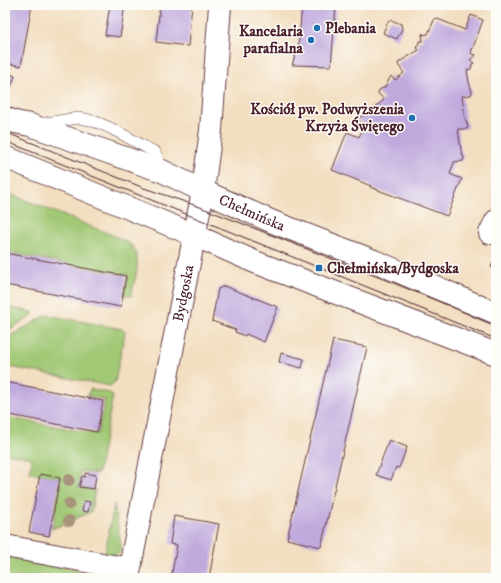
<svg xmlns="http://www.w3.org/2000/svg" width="501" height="583" viewBox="0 0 501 583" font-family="'IM FELL DW Pica',serif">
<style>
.green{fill:#a1c874;stroke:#767450}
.building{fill:#bfa9dd}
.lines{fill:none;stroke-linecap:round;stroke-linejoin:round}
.service-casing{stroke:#633c41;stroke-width:12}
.minor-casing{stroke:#633c41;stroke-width:24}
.tertiary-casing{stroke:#633c41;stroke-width:24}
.secondary-casing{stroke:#633c41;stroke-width:24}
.service{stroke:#fff;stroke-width:11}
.minor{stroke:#fff;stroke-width:22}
.tertiary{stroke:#fff;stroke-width:22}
.secondary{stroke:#fff;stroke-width:22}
.tram{stroke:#4a1f2b;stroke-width:1}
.tree{fill:#a6957c}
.poi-dot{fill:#1f6fb2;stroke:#fdfcf7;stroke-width:1.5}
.labels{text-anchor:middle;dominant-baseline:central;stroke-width:3;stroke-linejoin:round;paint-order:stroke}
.poi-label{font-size:15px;font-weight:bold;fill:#4a1f2b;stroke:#fdfcf7;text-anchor:start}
.street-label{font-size:15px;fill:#4a1f2b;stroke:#fdfcf7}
</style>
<rect width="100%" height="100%" fill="#fdfcf7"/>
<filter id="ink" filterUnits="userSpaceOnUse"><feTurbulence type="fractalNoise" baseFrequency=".025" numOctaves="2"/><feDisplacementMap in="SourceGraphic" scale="8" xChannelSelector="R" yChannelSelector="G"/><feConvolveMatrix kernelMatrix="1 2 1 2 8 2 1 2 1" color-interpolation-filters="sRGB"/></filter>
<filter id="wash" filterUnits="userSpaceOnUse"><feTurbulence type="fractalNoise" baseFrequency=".012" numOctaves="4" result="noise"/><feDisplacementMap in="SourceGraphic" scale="16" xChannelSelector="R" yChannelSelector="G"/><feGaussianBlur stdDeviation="0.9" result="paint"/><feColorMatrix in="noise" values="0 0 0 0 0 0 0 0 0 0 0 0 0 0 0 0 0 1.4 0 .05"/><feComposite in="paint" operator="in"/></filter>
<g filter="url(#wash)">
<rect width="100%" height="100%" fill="#f2dec0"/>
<g class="green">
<path d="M 5,192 L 112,235 C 119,238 127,241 132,246 C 143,259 134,282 131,296 L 124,295 L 128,275 L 5,252 Z"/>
<path d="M 5,307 L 33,312 L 32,316 L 5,332 Z"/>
<path d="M 47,315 L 122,329 L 125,332 L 115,382 L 110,386 L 5,366 L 5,339 Z"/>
<path d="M 90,389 L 110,393 L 113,396 L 98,474 L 81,471 L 78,487 L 95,490 L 91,512 L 52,529 L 61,478 L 30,473 L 32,458 L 5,453 L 5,417 L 97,434 L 105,400 L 88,396 Z"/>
<path d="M 114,504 L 122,550 L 114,556 L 104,559 Z"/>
<path d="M 5,556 L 82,571 L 81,578 L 5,578 Z"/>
</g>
<g id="blocks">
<g class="building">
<path d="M 5,5 L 32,5 L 21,66 L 5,63 Z"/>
<path d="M 110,5 L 125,5 L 120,37 L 105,35 Z"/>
<path d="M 160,5 L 192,5 L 188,46 L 156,42 Z"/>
<path d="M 302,5 L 336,6 L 331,66 L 292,65 L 297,50 L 298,50 Z"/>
<path d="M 471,15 L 483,20 L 471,53 L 473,55 L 475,54 L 476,55 L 470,60 L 474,63 L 472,64 L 471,69 L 467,70 L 469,82 L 472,92 L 471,95 L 462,96 L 465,118 L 468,126 L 467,129 L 458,129 L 461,150 L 464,158 L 463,161 L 454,162 L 450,174 L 462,179 L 447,216 L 370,187 L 371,186 L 332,170 L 347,132 L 359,137 L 364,126 L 358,120 L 360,117 L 366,114 L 384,100 L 378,93 L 379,90 L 385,87 L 391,76 L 395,80 L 404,73 L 398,65 L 399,62 L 419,50 L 416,47 L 418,46 L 419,41 L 423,41 L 422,34 L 423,33 L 423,35 L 428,34 L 435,18 L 465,30 Z"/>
<path d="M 391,20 L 401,24 L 402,29 L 397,39 L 383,33 L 387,23 Z"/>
<path d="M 5,72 L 15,76 L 8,95 L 5,94 Z"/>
<path d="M 5,253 L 126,276 L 121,307 L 5,285 Z"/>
<path d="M 496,255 L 496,269 L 491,267 Z"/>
<path d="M 224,286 L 278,307 L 264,342 L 246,334 L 245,336 L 235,332 L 236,330 L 212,321 L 218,289 Z"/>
<path d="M 333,340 L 367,347 L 321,547 L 287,539 Z"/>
<path d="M 281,353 L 304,359 L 302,368 L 279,362 Z"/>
<path d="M 5,382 L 103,401 L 97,432 L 5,414 Z"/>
<path d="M 389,440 L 407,447 L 399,468 L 396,467 L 391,480 L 376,475 Z"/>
<path d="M 85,473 L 96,475 L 94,489 L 79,487 L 82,476 L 85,477 Z"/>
<path d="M 40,474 L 60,478 L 49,536 L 29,532 Z"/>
<path d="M 84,501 L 90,502 L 88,512 L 82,511 Z"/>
<path d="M 174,516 L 219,524 L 209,578 L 171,578 L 177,545 L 170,544 Z"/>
</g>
</g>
</g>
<g filter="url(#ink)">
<use href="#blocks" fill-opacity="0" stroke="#633c41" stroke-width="1"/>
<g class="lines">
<defs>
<path id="service" d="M 39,124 L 78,118 C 101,119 134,142 155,152 L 162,171"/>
<g id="minor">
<path d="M 490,233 L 496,221"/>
<path d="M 5,546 L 129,569"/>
</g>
<g id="tertiary">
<path id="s1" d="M 128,578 L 203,191 L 211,130 L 220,5"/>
</g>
<g id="secondary">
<path id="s2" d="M 5,118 L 15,122 L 30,125 L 162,171 L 203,191 L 273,222 L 374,261 L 445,291 L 496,314"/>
<path d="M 5,157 L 194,235 L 255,262 L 496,354"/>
</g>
</defs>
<use href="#service" class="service-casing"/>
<use href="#minor" class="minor-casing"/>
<use href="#tertiary" class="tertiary-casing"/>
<use href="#secondary" class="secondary-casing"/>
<use href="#service" class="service"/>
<use href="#minor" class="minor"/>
<use href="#tertiary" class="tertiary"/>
<use href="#secondary" class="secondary"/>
<g class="tram">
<path d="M 5,132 L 144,188 L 200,207 L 396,284 L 496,325"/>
<path d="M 5,141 L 496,339"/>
</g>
</g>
<g class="tree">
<circle cx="69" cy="480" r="6"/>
<circle cx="69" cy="504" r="6"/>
<circle cx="69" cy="521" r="6"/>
</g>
</g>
<g class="poi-dot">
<circle cx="317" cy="28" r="4"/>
<circle cx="311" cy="40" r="4"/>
<circle cx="412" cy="118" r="4"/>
<rect x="315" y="264" width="8" height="8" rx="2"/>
</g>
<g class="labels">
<g class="poi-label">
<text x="325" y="28">Plebania</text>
<text x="303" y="31" text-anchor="end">Kancelaria<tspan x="303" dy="17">parafialna</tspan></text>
<text x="404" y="109" text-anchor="end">Kościół pw. Podwyższenia<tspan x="404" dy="17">Krzyża Świętego</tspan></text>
<text x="327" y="268">Chełmińska/Bydgoska</text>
</g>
<g class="street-label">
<text stroke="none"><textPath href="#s2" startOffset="265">Chełmińska</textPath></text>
<text stroke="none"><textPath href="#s1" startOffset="290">Bydgoska</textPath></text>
</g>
</g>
<rect width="501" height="583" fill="none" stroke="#fdfcf7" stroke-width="20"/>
</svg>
